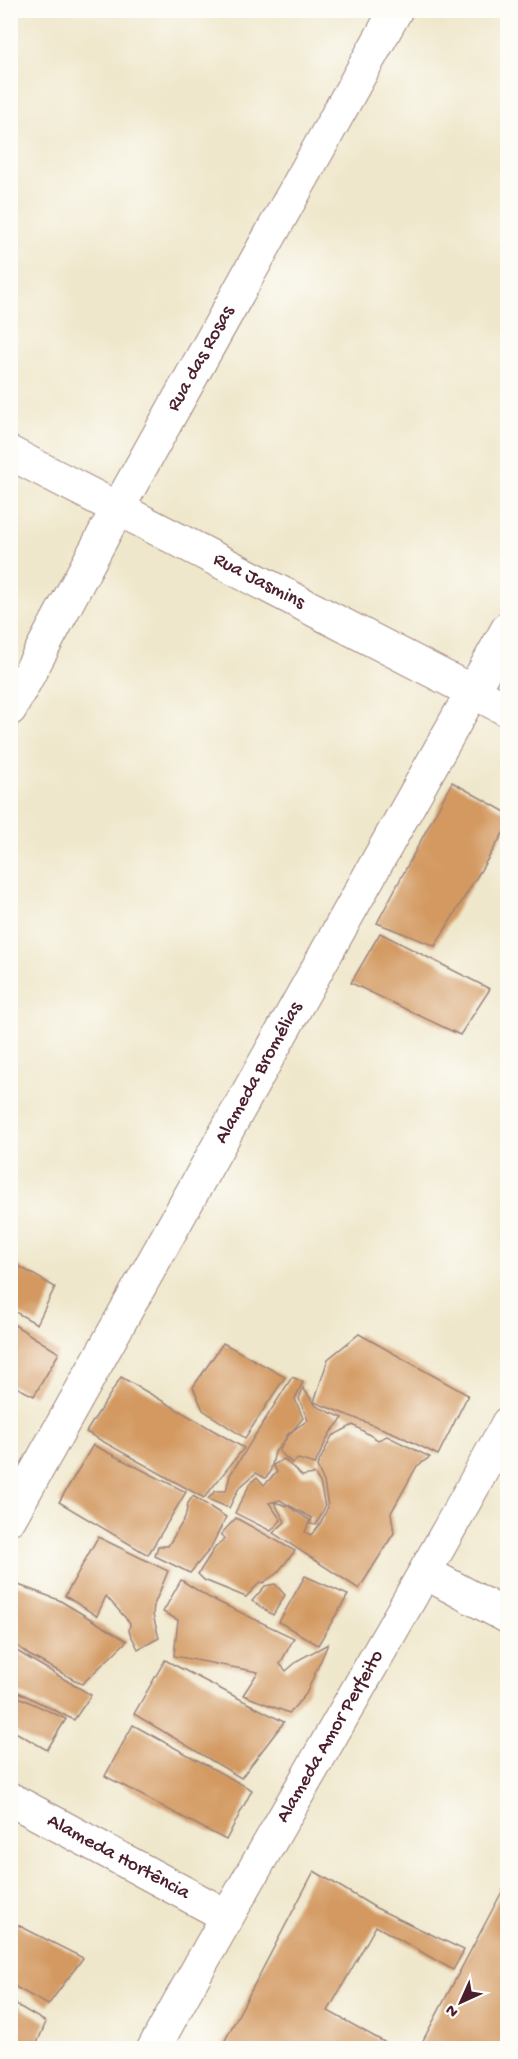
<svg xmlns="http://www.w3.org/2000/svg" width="518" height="2059" viewBox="0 0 518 2059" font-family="'Gochi Hand',sans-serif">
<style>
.building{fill:#d39960}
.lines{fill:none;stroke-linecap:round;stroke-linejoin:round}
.minor-casing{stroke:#9c837b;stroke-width:35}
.minor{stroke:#fff;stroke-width:33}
.labels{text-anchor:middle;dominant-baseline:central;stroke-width:4.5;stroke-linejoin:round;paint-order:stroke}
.street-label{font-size:20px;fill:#4a1f2b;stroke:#fdfcf7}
</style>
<rect width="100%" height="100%" fill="#fdfcf7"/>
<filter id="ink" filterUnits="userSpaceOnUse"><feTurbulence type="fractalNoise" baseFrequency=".0167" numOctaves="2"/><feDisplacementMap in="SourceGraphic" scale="12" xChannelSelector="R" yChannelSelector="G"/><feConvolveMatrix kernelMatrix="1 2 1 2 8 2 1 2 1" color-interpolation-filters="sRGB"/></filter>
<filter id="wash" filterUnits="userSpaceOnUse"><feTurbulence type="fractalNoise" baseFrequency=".008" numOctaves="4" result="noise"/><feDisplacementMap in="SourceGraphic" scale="24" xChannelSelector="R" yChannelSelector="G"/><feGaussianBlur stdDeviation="1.35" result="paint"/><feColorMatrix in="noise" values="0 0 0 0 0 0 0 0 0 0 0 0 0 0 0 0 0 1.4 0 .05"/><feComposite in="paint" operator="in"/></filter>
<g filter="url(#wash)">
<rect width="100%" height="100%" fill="#efe7cb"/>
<g id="blocks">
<g class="building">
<path d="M 452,782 L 507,813 L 507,827 L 435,946 L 377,923 Z"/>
<path d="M 380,933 L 490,989 L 460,1035 L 351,983 Z"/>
<path d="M 10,1261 L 55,1287 L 37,1324 L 10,1309 Z"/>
<path d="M 10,1322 L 59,1353 L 34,1396 L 10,1384 Z"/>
<path d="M 359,1334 L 468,1395 L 438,1455 L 396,1434 L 314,1402 L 328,1359 Z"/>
<path d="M 223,1343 L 285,1377 L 245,1438 L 203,1410 L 193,1387 Z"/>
<path d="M 121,1377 L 244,1448 L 204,1498 L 86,1432 Z"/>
<path d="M 292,1377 L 303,1382 L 295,1399 L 303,1418 L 275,1452 L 270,1473 L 265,1478 L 256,1473 L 239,1488 L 229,1508 L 208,1499 L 215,1491 L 226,1491 L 230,1475 Z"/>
<path d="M 303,1388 L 316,1406 L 343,1418 L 330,1433 L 315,1464 L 298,1459 L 292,1463 L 279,1451 L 288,1434 L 308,1420 L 299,1399 Z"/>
<path d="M 353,1425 L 378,1440 L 387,1436 L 430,1457 L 417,1466 L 391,1513 L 394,1533 L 359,1589 L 273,1533 L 285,1522 L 274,1502 L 288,1506 L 310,1520 L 305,1532 L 311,1535 L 320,1524 L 328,1507 L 324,1482 L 317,1466 L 332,1436 Z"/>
<path d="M 93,1445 L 186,1492 L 148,1555 L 59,1502 Z"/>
<path d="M 284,1459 L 302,1476 L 314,1474 L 320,1482 L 325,1507 L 316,1525 L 310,1524 L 312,1518 L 280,1500 L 269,1503 L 281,1520 L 271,1531 L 235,1513 L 250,1484 L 257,1477 L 264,1485 L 277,1472 L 273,1465 Z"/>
<path d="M 193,1496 L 226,1517 L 210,1549 L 190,1573 L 155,1556 L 158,1546 L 168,1546 L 185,1518 L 188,1503 Z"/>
<path d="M 236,1518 L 295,1551 L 277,1573 L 263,1583 L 260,1582 L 246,1597 L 204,1580 L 198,1574 L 214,1549 L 225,1538 L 221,1534 Z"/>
<path d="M 98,1537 L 168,1571 L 154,1605 L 153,1615 L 159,1638 L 138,1649 L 129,1631 L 130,1623 L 106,1596 L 97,1616 L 65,1596 Z"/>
<path d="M 305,1576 L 348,1595 L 318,1645 L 279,1622 Z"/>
<path d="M 181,1580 L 208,1597 L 294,1638 L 280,1664 L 286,1671 L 300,1659 L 328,1644 L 306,1694 L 289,1713 L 243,1695 L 258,1672 L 174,1656 L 178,1620 L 163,1612 Z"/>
<path d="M 13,1583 L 59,1600 L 127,1641 L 82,1684 L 29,1655 L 10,1640 L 10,1586 Z"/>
<path d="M 275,1584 L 285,1595 L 273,1615 L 252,1601 L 265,1586 Z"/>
<path d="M 10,1647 L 91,1695 L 74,1720 L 10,1688 Z"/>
<path d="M 165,1660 L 284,1722 L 241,1778 L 134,1714 Z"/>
<path d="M 10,1693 L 66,1719 L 47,1750 L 10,1729 Z"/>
<path d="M 133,1725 L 252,1790 L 226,1840 L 105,1776 Z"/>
<path d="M 314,1871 L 376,1908 L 464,1950 L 453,1970 L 376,1926 L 328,2011 L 395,2048 L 221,2048 Z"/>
<path d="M 505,1886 L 507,2047 L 419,2048 Z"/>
<path d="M 10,1921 L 83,1958 L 48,2005 L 10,1984 Z"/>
<path d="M 10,2001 L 46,2022 L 35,2048 L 10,2048 Z"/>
</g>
</g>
</g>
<g filter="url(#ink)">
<use href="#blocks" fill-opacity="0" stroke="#9c837b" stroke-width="1.5"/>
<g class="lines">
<defs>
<g id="minor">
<path id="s1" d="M 10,453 L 508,710"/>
<path id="s2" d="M 10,709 L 118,508 L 396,10"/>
<path id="s3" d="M 10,1518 L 508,628"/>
<path d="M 426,1573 L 508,1617"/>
<path id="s4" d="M 10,1799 L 227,1916"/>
<path id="s5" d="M 154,2048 C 269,1838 393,1634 508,1423"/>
</g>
</defs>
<use href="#minor" class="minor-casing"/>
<use href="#minor" class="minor"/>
</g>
</g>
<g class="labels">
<g class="street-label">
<text stroke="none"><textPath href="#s2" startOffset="399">Rua das Rosas</textPath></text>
<text stroke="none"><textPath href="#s1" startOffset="280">Rua Jasmins</textPath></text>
<text stroke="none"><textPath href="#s3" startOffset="510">Alameda Bromélias</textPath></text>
<text stroke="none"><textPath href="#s5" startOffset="358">Alameda Amor Perfeito</textPath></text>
<text stroke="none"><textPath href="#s4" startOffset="123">Alameda Hortência</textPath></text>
</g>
</g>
<rect width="518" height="2059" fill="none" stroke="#fdfcf7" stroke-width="36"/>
<g transform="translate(461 2002) rotate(225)" stroke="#fdfcf7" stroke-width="4.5" paint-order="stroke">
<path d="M0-4.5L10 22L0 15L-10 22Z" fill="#4a1f2b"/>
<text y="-9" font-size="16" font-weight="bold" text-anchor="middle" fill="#4a1f2b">N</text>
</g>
</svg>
